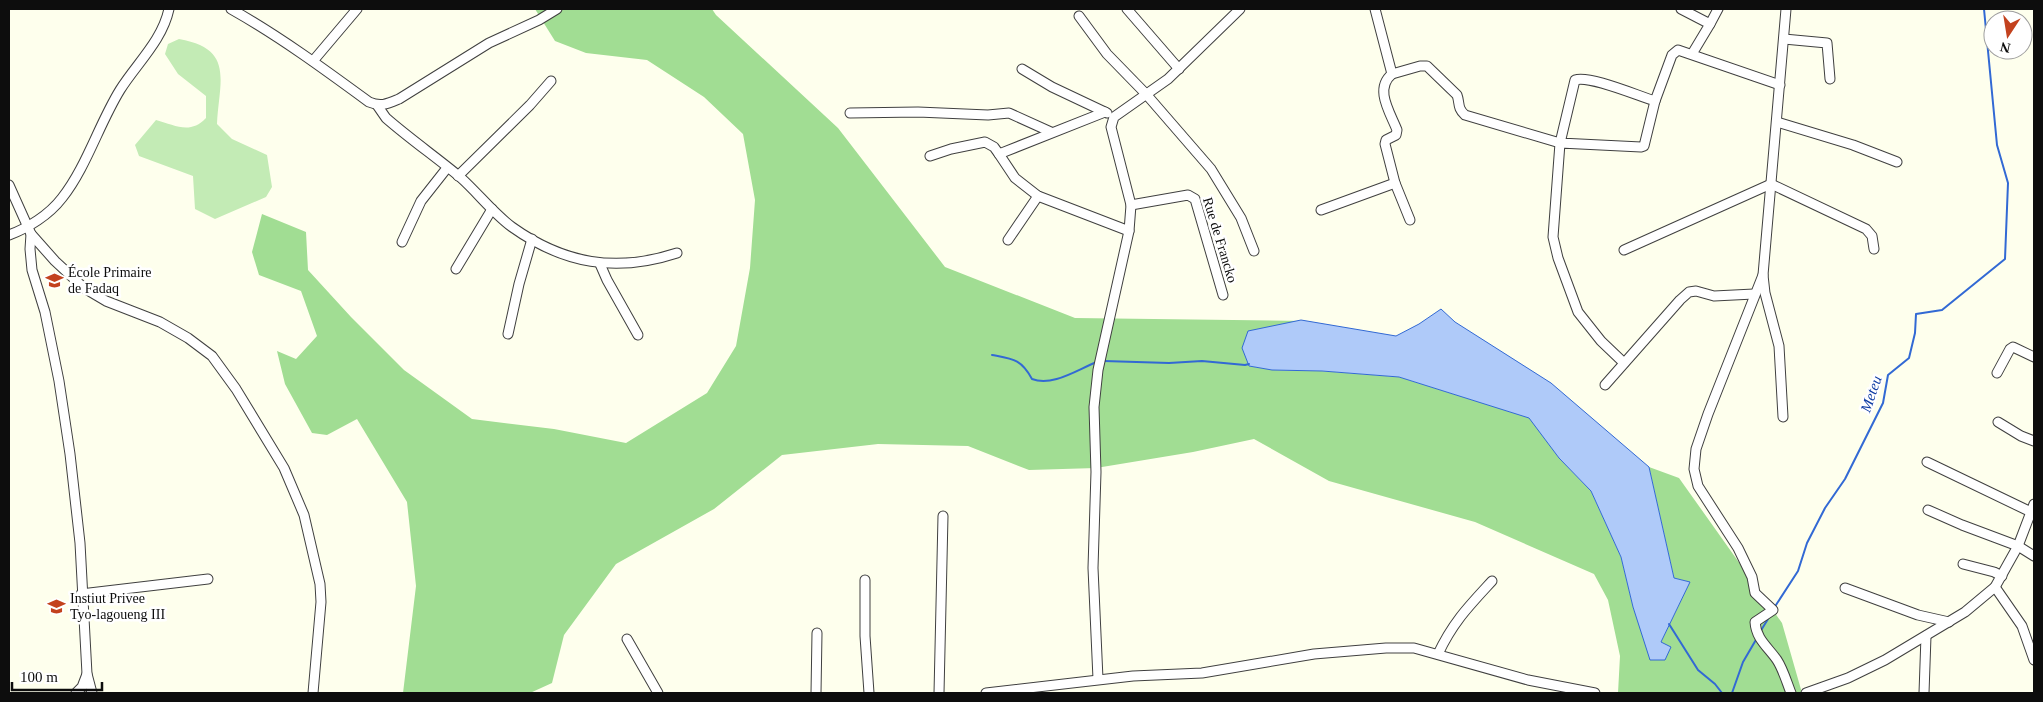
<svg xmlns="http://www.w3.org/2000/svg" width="2043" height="702" viewBox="0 0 2043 702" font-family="'Times New Roman',serif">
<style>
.green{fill:#c3ebb5}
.forest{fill:#a1dd93}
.water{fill:#afcaf9;stroke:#3269d4}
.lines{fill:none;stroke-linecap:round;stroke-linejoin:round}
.stream{stroke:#3269d4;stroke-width:2}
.minor-casing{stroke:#404040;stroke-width:11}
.minor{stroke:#fff;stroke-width:9}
.labels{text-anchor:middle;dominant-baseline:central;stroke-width:5;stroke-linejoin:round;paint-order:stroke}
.street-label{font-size:14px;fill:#0d0d0d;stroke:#fff}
.poi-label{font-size:14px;fill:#0d0d0d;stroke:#fff;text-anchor:start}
.water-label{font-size:15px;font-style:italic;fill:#103da4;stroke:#fff}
</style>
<rect width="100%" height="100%" fill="#feffed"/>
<path class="green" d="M 179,39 C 235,49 219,81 217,124 L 232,139 L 267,155 L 272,187 L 266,197 L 215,219 L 195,209 L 193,176 L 139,156 L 135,145 L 156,120 C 175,125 190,135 206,118 L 206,96 L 178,74 L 165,54 L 168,44 Z"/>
<path class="forest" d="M 535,9 L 712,9 L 716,15 L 838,128 L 945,267 L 1075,318 L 1307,321 L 1249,331 L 1249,366 L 1273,370 L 1321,371 L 1399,377 L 1530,418 L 1559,458 L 1591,491 L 1621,557 L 1633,607 L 1651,660 L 1661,642 L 1690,582 L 1674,578 L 1649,467 L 1679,478 L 1782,623 L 1802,693 L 1618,693 L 1620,656 L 1608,600 L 1594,574 L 1475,522 L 1329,481 L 1254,439 L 1193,452 L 1096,468 L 1029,470 L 968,446 L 878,444 L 782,455 L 714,509 L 616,564 L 564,635 L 552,683 L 530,693 L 403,693 L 416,586 L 407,502 L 357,419 L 327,435 L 312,433 L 285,384 L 277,351 L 296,359 L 317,336 L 301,291 L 259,275 L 252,252 L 262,214 L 306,232 L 308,270 L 351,317 L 404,370 L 472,419 L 554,429 L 626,443 L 707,393 L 736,346 L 750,268 L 755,200 L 743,134 L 704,97 L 647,60 L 586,53 L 555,41 Z"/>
<path class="water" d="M 1441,309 L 1455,322 L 1551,383 L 1649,467 L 1674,578 L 1690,582 L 1661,642 L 1671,647 L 1665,660 L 1650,660 L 1633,607 L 1621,557 L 1591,491 L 1559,458 L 1529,418 L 1399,377 L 1322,371 L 1272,370 L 1249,366 L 1242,348 L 1248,331 L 1301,320 L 1396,336 L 1419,324 Z"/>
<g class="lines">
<g class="stream">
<path d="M 992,355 C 1013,359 1021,359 1032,379 C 1053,387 1078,369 1097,362"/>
<path d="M 1104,361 L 1169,363 L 1202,361 L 1245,365 L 1249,364"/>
<path d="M 1774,608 L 1798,571 L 1807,543 L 1825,508 L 1845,479 L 1883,403 L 1888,375 L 1909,358 L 1915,333 L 1916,314 L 1942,310 L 2005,259 L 2008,183 L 1997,145 L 1984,9"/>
<path d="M 1669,624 L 1698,670 L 1715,684 L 1722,693"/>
<path d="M 1760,632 L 1768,619"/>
<path d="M 1732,693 L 1743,662 L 1757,638"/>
</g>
<defs>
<g id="minor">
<path d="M 231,9 C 279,36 324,69 369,102 C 381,107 387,104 399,99 L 489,43 L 539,20 L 557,9"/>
<path d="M 1127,9 L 1179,69"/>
<path d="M 1375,9 L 1392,74 C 1374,89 1390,112 1397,130 L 1396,135 L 1386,140 L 1385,144 L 1395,183 L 1410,220"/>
<path d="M 1681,9 L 1710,24 L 1692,54"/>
<path d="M 1786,9 L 1763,275 L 1708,414 L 1696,449 L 1694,469 L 1698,486 L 1738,548 L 1752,577 L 1755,593 L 1773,610 L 1755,622 C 1756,639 1768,647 1777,660 C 1783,669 1787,683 1791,693"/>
<path d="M 1079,16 L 1107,54 L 1146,94 L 1211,169 L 1241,218 L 1254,251"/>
<path d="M 1710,24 L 1718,9"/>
<path d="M 1784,39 L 1827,43 L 1830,79"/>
<path d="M 313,61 L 357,9"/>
<path d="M 1022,69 L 1052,87 L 1107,113"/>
<path d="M 1392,74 L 1420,66 L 1427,66 L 1457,95 C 1460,103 1457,108 1465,115 L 1560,143 L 1641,147 L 1644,146 L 1655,101 C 1638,96 1590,75 1575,80 L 1560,143 L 1553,237 L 1558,258 L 1578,312 L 1601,341 L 1624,363"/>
<path d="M 1655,101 L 1672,55 L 1678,50 L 1780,85"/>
<path d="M 377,105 L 386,118 C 410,139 436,157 460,177 C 478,193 493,213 512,227 C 564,264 616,273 677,253"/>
<path d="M 850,113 L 918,112 L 988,115 L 1009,113 L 1051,132"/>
<path d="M 1777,122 L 1853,145 L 1897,162"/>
<path d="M 999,154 L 1015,178 L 1038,196 L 1129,231"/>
<path d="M 930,156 L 951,149 L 985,142 L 994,147 L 999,154 L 1105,112"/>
<path d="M 458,176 L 530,105 L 551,81"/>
<path d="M 9,185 L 31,234 L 55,261 L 84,288 L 106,301 L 160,322 L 188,338 L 212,356 L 236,389 L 284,468 L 304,515 L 320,584 L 321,602 L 313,693"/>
<path d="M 1131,205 L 1188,195 L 1195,199 L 1223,295"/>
<path d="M 1321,210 L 1395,183"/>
<path d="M 31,234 L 30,249 L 32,270 L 45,312 L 59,381 L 70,454 L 80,543 L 87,674 L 92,693"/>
<path d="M 9,235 C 28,228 49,215 62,198 C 86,168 99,124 120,90 C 137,63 162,41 169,9"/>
<path d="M 1008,240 L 1038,196"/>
<path d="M 402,242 L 421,201 L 447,168"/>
<path d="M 1624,250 L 1771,184 L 1866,229 L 1872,236 L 1874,249"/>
<path d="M 600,264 L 607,280 L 638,335"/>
<path d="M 456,269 L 492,209"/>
<path d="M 1763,275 L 1765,293 L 1779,346 L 1783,417"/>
<path d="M 508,334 L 519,284 L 532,239"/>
<path d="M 1997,373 L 2010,349 L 2013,347 L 2034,357"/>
<path d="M 1605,385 L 1680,300 L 1689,292 L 1696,291 L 1714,296 L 1754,294"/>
<path d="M 1998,422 L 2021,436 L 2034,441"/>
<path d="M 1927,462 L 2031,512"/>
<path d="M 1928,510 L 1962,525 L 2018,546 L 2034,556"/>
<path d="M 1963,564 L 1994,572 L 2002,576"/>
<path d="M 865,580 L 865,636 L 869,693"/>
<path d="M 1995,587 L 2022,626 L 2034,660"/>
<path d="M 1845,588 L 1918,615 L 1949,622"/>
<path d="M 81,594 L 208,579"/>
<path d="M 627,639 L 658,693"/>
<path d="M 1438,654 C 1453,622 1469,606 1492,581"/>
<path d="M 1098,679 L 1093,568 L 1096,472 L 1094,407 L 1098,370 L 1129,231 L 1131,205 L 1111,127 L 1114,117 L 1168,79 L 1240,9"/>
<path d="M 76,693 L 82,687 L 87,674"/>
<path d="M 816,693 L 817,633"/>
<path d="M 939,693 L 943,516"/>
<path d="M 986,693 L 1133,676 L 1202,673 L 1314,654 L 1386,648 L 1414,648 L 1528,680 L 1595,693"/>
<path d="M 1806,693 L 1848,678 L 1885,660 L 1965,612 L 1995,587 L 2018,546 L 2034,504"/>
<path d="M 1924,693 L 1926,636"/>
</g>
</defs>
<use href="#minor" class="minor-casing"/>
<use href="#minor" class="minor"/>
</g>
<defs>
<symbol id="school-bare" viewBox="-9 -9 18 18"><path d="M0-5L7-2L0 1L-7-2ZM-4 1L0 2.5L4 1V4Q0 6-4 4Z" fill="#c3421e" stroke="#fff" stroke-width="2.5" paint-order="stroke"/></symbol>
</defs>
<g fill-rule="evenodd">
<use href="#school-bare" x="42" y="268" width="25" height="25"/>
<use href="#school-bare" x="44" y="594" width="25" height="25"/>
</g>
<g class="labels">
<g class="street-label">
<text transform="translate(1220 240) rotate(73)">Rue de Francko</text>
</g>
<g class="poi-label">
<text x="68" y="272">École Primaire<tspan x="68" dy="16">de Fadaq</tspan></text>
<text x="70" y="598">Instiut Privee<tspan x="70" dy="16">Tyo-lagoueng III</tspan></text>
</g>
<g class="water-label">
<text transform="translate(1871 394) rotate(-71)">Meteu</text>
</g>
</g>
<rect width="2043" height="702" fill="none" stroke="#0d0d0d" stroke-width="20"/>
<g transform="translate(2008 35) rotate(192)"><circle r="24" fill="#ffffff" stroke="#9e9e9e"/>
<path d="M0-4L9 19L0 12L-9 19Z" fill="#c3421e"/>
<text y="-8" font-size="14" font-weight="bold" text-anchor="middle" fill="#0d0d0d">N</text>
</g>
<path d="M12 682v8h90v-8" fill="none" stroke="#0d0d0d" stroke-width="2.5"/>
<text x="20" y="682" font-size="15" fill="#0d0d0d" stroke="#ffffff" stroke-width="4" paint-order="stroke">100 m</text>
</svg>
